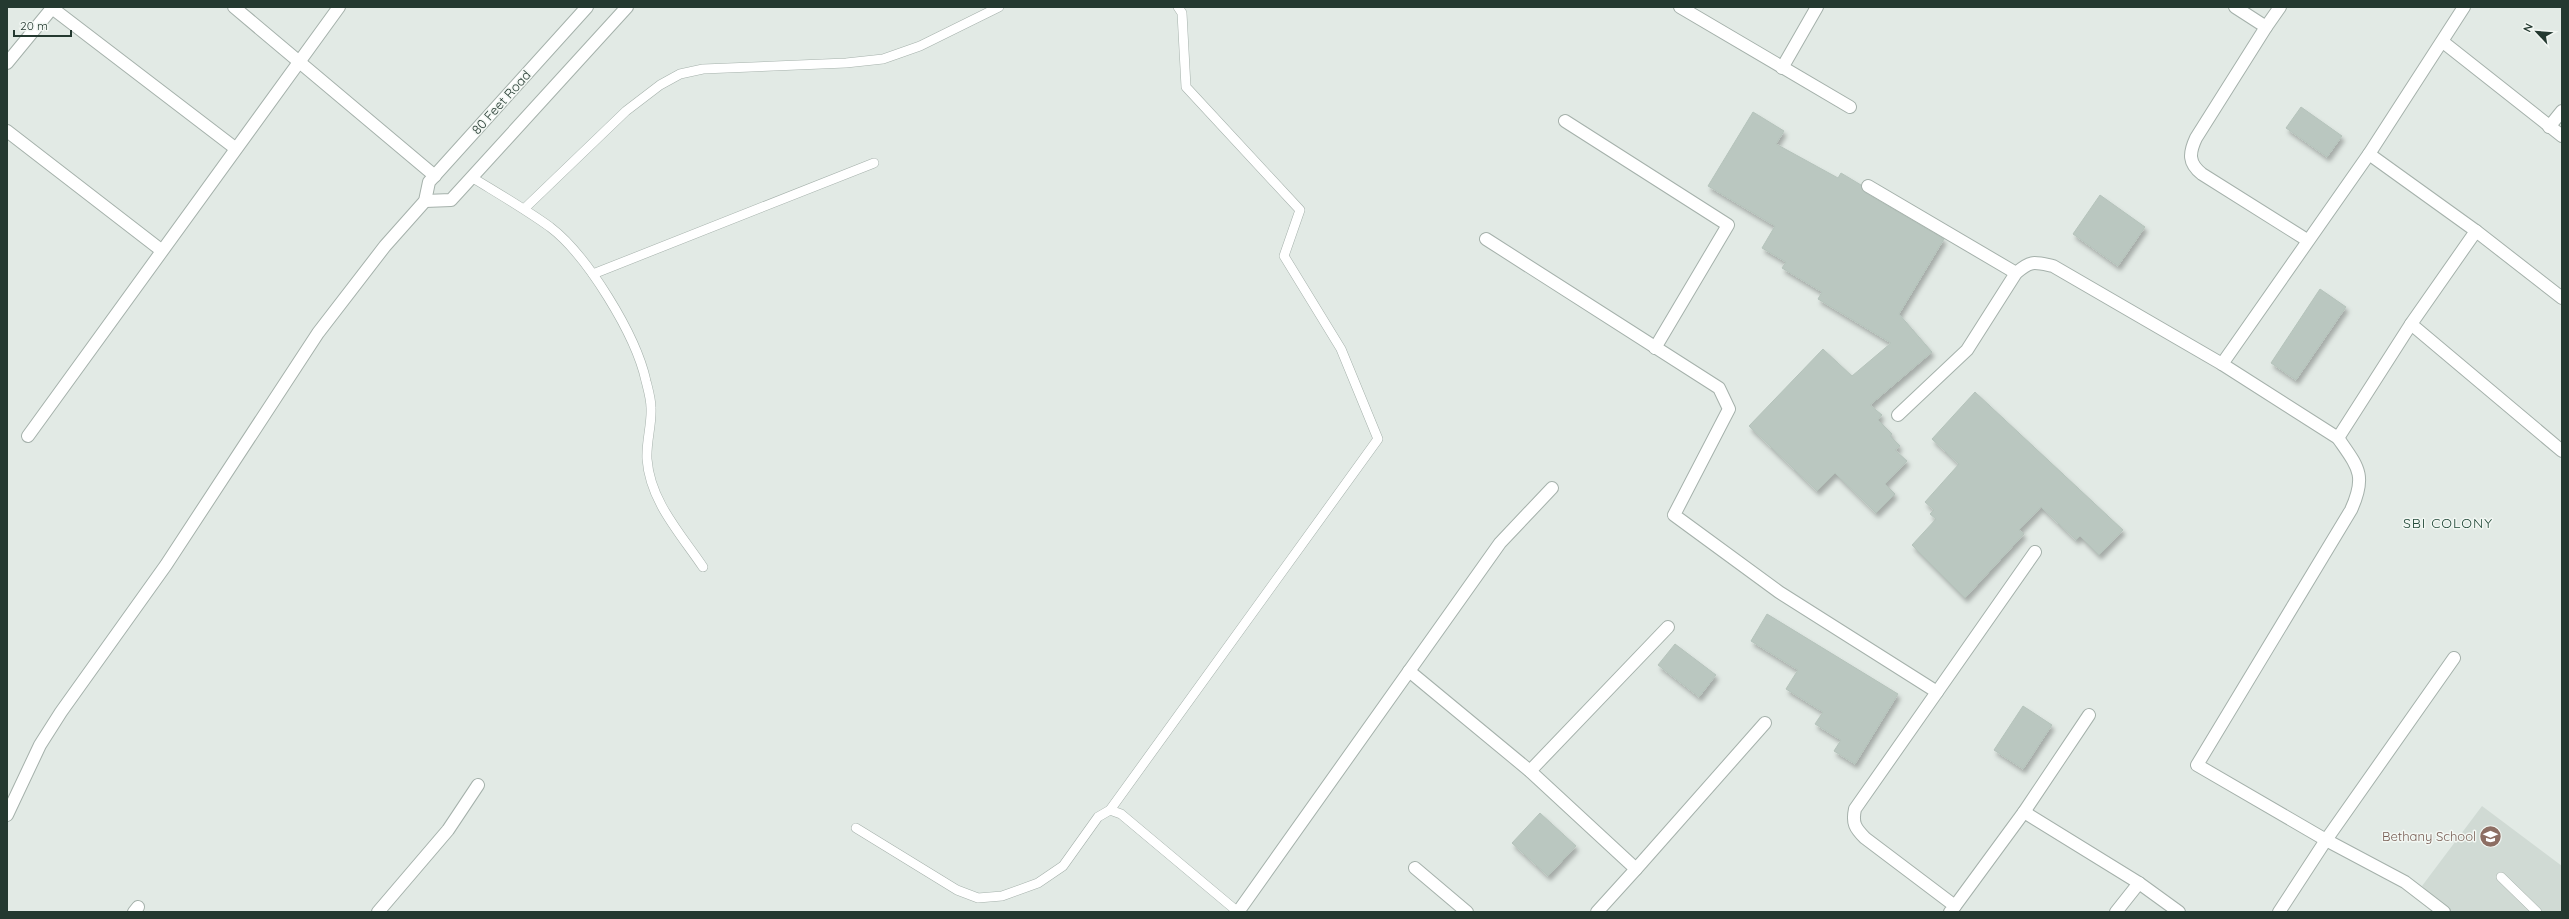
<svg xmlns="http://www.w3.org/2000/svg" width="2569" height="919" viewBox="0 0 2569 919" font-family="Quicksand,sans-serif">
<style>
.built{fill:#d0dad4}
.building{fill:#bac7c0;stroke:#b5c3bb;filter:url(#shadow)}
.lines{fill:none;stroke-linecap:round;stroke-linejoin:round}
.service-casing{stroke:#a5b1ab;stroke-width:10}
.minor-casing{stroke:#a5b1ab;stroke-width:14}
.tertiary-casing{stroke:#a5b1ab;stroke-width:14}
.service{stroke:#fff;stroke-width:9}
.minor{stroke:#fff;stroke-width:12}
.tertiary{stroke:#fff;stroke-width:12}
.labels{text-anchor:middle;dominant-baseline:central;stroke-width:3;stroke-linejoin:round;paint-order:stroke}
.street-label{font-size:13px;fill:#243930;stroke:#f2f7f3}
.education-label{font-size:13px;fill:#785e54;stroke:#f2f7f3;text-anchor:end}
.neighbourhood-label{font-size:14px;letter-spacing:1px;fill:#224939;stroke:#f2f7f3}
</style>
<defs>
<filter id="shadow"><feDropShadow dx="2.5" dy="4.5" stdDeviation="2" flood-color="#0004"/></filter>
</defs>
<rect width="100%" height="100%" fill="#e2eae5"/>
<path class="built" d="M 2482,806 L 2562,866 L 2562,912 L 2449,912 L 2422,886 Z"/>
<g class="building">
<path d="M 2301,107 L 2342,136 L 2327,157 L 2286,128 Z"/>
<path d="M 1753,112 L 1784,131 L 1776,144 L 1838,178 L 1841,173 L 1861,185 L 1864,192 L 1944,239 L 1899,314 L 1932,352 L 1870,405 L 1882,415 L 1878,420 L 1892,434 L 1890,436 L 1900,446 L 1895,450 L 1907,461 L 1885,484 L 1895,494 L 1876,513 L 1835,473 L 1817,491 L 1749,426 L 1823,349 L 1852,376 L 1891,343 L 1818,299 L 1822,292 L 1782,268 L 1786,262 L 1762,248 L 1775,226 L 1708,186 Z"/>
<path d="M 2100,195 L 2145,227 L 2118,266 L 2073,234 Z"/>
<path d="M 2320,289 L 2346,307 L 2296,380 L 2271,363 Z"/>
<path d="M 1975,392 L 2123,530 L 2099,555 L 2080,536 L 2076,540 L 2041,507 L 2019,530 L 2024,534 L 1965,598 L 1912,545 L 1936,519 L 1930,514 L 1934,510 L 1925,502 L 1959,464 L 1932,439 Z"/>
<path d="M 1767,614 L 1898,694 L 1855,764 L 1834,751 L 1841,740 L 1815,724 L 1823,712 L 1786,689 L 1798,670 L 1751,641 Z"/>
<path d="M 1675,644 L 1716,675 L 1699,697 L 1658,665 Z"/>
<path d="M 2023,706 L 2052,725 L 2023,769 L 1994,750 Z"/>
<path d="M 1540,813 L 1576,846 L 1548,876 L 1512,843 Z"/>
</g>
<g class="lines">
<defs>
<g id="service">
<path d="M 473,178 C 499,194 525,209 550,227 C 587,255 636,335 646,381 C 648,389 651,399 651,408 C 652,424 646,442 647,459 C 650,501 680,533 703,567"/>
<path d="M 524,209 L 626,111 L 660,85 L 680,74 L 703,69 L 846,63 L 883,59 L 920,46 L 999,7"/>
<path d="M 593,274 L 874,163"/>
<path d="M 1110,810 L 1378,439 L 1341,349 L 1284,256 L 1300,210 L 1186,87 L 1182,13 L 1178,7"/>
<path d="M 856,828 L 957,890 L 978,898 L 1002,896 L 1038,883 L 1063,866 L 1098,817 L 1110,810 L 1121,814 L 1238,912"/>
<path d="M 2501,877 L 2537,912"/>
</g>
<g id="minor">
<path d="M 234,7 L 435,176"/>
<path d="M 1680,7 L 1850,107"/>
<path d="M 2235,7 L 2266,27 L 2196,138 C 2189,153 2188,163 2202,174 L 2307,240"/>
<path d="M 52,8 L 235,148"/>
<path d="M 2266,27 L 2280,7"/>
<path d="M 2443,42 L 2562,136"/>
<path d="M 7,63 L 53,7"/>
<path d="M 1782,68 L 1817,7"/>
<path d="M 1565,121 L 1728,225 L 1655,348"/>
<path d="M 2549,127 L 2562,111"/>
<path d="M 7,131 L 161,250"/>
<path d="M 2369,154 L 2476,231 L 2411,324 L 2562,451"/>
<path d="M 1868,186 L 2016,273"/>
<path d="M 425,201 L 451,200 L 627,7"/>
<path d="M 2476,231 L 2562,298"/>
<path d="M 1486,239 L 1719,388 L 1729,409 L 1674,515 L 1779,592 L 1937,692 L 1855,809 C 1852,823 1855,828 1865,838 L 1955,906 L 1950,912"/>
<path d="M 2222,364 L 2369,154 L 2464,7"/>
<path d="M 1898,415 L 1967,350 L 2016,273 C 2031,260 2034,262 2053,266 L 2222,364 L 2338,438 L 2411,324"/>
<path d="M 28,436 L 339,7"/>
<path d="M 2338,438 C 2358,467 2367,475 2351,510 L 2197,765 L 2326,840 L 2405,882 L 2444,912"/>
<path d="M 1409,671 L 1530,771 L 1636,869 L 1597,912"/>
<path d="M 1937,692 L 2035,552"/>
<path d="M 1530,771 L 1668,627"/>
<path d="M 2024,812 L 2139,883 L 2179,912"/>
<path d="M 1415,868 L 1467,912"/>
<path d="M 1636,869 L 1765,723"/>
<path d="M 1955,906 L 2024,812 L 2089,715"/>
<path d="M 134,912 L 138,907"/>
<path d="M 378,912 L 448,830 L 478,785"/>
<path d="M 1238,912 L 1500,543 L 1552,488"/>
<path d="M 2116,912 L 2139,883"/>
<path d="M 2279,912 L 2326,840 L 2454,658"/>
</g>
<path id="tertiary" d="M 7,815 L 40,745 L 61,712 L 166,565 L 318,333 L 385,246 L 425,201 L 429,182 L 587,7"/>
</defs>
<use href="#service" class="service-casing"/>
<use href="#minor" class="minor-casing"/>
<use href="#tertiary" class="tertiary-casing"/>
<use href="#service" class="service"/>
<use href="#minor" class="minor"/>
<use href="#tertiary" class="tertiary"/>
</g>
<defs>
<symbol id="school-disc" viewBox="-11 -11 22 22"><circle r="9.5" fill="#8d6e63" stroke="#f2f7f3"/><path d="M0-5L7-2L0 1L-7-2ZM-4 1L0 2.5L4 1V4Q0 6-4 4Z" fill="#fff"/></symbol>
</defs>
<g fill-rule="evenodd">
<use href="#school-disc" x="2478" y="824" width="25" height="25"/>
</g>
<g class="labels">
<g class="street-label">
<text transform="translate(501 102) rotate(-48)">80 Feet Road</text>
</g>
<g class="education-label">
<text x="2476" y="836">Bethany School</text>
</g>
<g class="neighbourhood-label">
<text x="2448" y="523">SBI COLONY</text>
</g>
</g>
<rect width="2569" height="919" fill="none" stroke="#243930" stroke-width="16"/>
<g transform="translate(2537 32) rotate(296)" stroke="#f2f7f3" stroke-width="3" paint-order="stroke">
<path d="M0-3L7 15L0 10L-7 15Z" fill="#243930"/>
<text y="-6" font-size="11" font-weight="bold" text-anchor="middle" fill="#243930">N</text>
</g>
<path d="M14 30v6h57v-6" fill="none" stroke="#243930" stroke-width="2"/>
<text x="20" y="30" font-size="12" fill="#243930" stroke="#f2f7f3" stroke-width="3" paint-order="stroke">20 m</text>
</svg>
